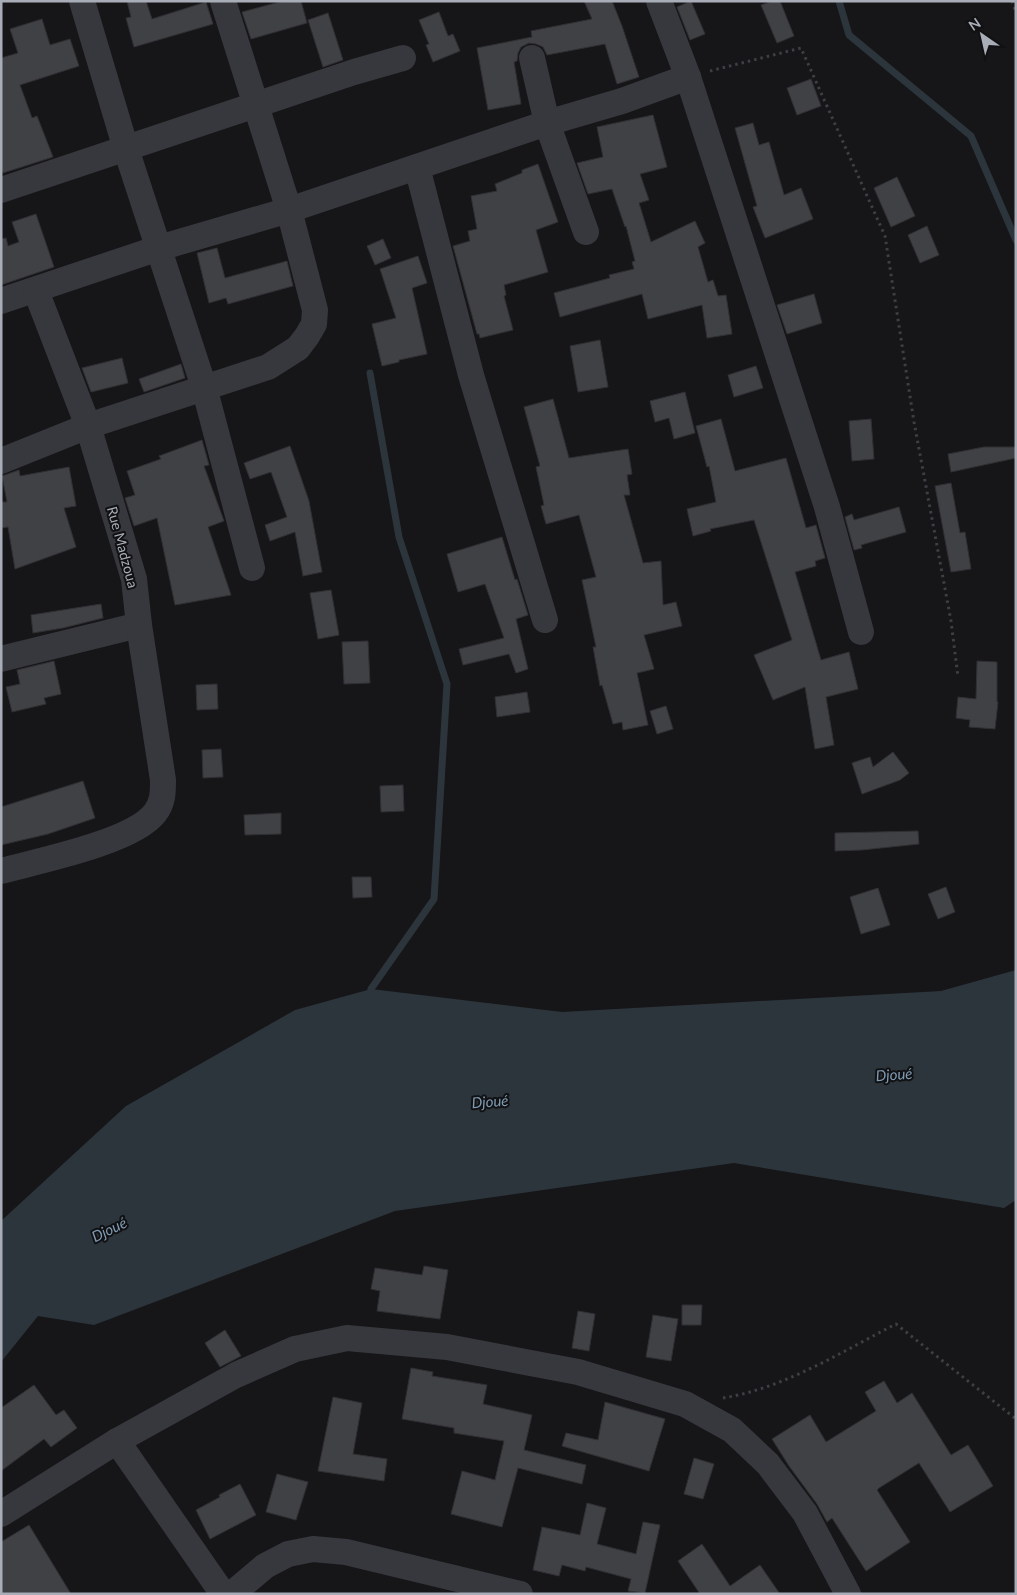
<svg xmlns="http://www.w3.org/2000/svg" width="1017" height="1595" viewBox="0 0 1017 1595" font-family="Lato,sans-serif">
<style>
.water{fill:#2c353c}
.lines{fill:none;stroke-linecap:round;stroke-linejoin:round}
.stream{stroke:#2c353c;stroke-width:7}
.building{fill:#404145;stroke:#303034}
.path{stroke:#3d3f44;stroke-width:3;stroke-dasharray:2.5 4;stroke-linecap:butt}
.street{stroke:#37383d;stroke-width:26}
.labels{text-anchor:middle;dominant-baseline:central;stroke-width:4;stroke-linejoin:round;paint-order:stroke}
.street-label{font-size:14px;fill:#a8adb8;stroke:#111113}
.water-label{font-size:15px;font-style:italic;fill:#7f9bb3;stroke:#111113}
</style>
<rect width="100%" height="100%" fill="#161618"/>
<path class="water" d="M 1016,970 L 1016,1200 L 1004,1208 L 734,1163 L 395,1211 L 94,1325 L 38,1316 L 1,1362 L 1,1221 L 126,1106 L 295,1010 L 371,989 L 562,1012 L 941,991 Z"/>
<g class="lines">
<g class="stream">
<path d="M 839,1 L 849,35 L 971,136 L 1016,240"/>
<path d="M 370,373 L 399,537 L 447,684 L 434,899 L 371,989"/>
</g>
</g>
<g class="building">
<path d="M 127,1 L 146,1 L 152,19 L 206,2 L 213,24 L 134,47 L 126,18 L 131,17 Z"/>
<path d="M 283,1 L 301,1 L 307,23 L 251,39 L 242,12 Z"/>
<path d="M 584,1 L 612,1 L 622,26 L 639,77 L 617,84 L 605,44 L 547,55 L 543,47 L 536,44 L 529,43 L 521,47 L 518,53 L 517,61 L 514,62 L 521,104 L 488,110 L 477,48 L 532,37 L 531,31 L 592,19 Z"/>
<path d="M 691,1 L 705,34 L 690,40 L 677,7 Z"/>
<path d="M 772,1 L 780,1 L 794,36 L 777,43 L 761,5 Z"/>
<path d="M 439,12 L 448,36 L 453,34 L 460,51 L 433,62 L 426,45 L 429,44 L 419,20 Z"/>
<path d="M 328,13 L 343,60 L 323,67 L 308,20 Z"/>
<path d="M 42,19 L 50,45 L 70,39 L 79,66 L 20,85 L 32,118 L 37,116 L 53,157 L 3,173 L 1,168 L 1,58 L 18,53 L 10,29 Z"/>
<path d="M 811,79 L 821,106 L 797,115 L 787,88 Z"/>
<path d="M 653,115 L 667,167 L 640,174 L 649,200 L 639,203 L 651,242 L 695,221 L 705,243 L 698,247 L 708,282 L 713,280 L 718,296 L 726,295 L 732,334 L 707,338 L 702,305 L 648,319 L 642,294 L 560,317 L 554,293 L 610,278 L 609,275 L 634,269 L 632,262 L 635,261 L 626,226 L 625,227 L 612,189 L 588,194 L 577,163 L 603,157 L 597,127 Z"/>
<path d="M 753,123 L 759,145 L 769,142 L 784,195 L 801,188 L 813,219 L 765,238 L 753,207 L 757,206 L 735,128 Z"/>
<path d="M 538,164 L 558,222 L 536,230 L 548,272 L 504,285 L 506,295 L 504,296 L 513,330 L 480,338 L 479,334 L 477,334 L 453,246 L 470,241 L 468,231 L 477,229 L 471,196 L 497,191 L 495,184 L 522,173 L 522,170 Z"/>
<path d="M 897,177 L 915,216 L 891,227 L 874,188 Z"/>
<path d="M 36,214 L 54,267 L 1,285 L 1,239 L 6,238 L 8,246 L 19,242 L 12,222 Z"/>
<path d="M 927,226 L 939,255 L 920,263 L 908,235 Z"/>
<path d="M 383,239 L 391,258 L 375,265 L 367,246 Z"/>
<path d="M 217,248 L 225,278 L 287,261 L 293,286 L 228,304 L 226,298 L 209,303 L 197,253 Z"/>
<path d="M 418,256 L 427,283 L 412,288 L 427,354 L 399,360 L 399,362 L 382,366 L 372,324 L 396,318 L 380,269 Z"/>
<path d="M 814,294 L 822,323 L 787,334 L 777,305 Z"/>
<path d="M 600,340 L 608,387 L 578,392 L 570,346 Z"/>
<path d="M 122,358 L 128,383 L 91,392 L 82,368 Z"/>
<path d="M 181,364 L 185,378 L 144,392 L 139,379 Z"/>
<path d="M 756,366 L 763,388 L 734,397 L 728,375 Z"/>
<path d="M 685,392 L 695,433 L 674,439 L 669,418 L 655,422 L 650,401 Z"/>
<path d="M 553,399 L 569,458 L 628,449 L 632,474 L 627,475 L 630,495 L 624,495 L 643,563 L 661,561 L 663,605 L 676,602 L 682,626 L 644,635 L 654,669 L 637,673 L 648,725 L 623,730 L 622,722 L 613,724 L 602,685 L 600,686 L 593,647 L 596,647 L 582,580 L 596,577 L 579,515 L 546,524 L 541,506 L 544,505 L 536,467 L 540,466 L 524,407 Z"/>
<path d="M 721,419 L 735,471 L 786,458 L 806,528 L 816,525 L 825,558 L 815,561 L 816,566 L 795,572 L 821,660 L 849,652 L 858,689 L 826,697 L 834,745 L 815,749 L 805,687 L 773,700 L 754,655 L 792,640 L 754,520 L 710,529 L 711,531 L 693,536 L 687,509 L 716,502 L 709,466 L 707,467 L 696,426 Z"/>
<path d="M 871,419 L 874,459 L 852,461 L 849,421 Z"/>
<path d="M 202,440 L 209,465 L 204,466 L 224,521 L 208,527 L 231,595 L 175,605 L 157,518 L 134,526 L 125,498 L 135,495 L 127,471 L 161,459 L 159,456 Z"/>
<path d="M 290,446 L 309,501 L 322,572 L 303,576 L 295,532 L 270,541 L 265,525 L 287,517 L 271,472 L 250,479 L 244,463 Z"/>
<path d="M 984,447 L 1016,447 L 1016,458 L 951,472 L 948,454 Z"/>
<path d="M 69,467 L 76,506 L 64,508 L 76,547 L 15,569 L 8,527 L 1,528 L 1,502 L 7,502 L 2,476 L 19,470 L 20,476 Z"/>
<path d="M 951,483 L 960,533 L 965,532 L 971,569 L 951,572 L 935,486 Z"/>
<path d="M 899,507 L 906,532 L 861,545 L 862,548 L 854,550 L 845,517 L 852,514 L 854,520 Z"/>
<path d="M 502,537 L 515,580 L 517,579 L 528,615 L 516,619 L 528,669 L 516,673 L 509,654 L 463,665 L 459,649 L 504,638 L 485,584 L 458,592 L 447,554 Z"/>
<path d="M 331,590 L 339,635 L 318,639 L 310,593 Z"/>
<path d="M 101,604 L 103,618 L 63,628 L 33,633 L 31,615 Z"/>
<path d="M 368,641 L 370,683 L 344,684 L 342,642 Z"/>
<path d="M 54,661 L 61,694 L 44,698 L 46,704 L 12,712 L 6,687 L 20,684 L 17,670 Z"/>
<path d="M 977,661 L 997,662 L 997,702 L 998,702 L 995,729 L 969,727 L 970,720 L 956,718 L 958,697 L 976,699 Z"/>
<path d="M 217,684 L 218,709 L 197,710 L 196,685 Z"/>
<path d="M 527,692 L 530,712 L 497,717 L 495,697 Z"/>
<path d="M 666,706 L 673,729 L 657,734 L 650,711 Z"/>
<path d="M 221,749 L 223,777 L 203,778 L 202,750 Z"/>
<path d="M 893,752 L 909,773 L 900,780 L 862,794 L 852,763 L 870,757 L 873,767 Z"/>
<path d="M 83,781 L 95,818 L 48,834 L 1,845 L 1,807 Z"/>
<path d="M 403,785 L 404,811 L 381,812 L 380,786 Z"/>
<path d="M 281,813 L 281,834 L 245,835 L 244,815 Z"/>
<path d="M 918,831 L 919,844 L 862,850 L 835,851 L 835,833 Z"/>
<path d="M 352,877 L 371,877 L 372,897 L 353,898 Z"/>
<path d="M 946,887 L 955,912 L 938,919 L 928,894 Z"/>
<path d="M 878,888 L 890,925 L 861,934 L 850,897 Z"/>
<path d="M 424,1266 L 448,1270 L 440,1319 L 377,1311 L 380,1291 L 371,1289 L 375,1268 L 422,1275 Z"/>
<path d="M 682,1305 L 702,1305 L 701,1325 L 682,1325 Z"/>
<path d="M 578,1311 L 595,1314 L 589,1351 L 572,1348 Z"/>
<path d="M 653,1315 L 678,1319 L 671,1361 L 646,1357 Z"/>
<path d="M 225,1330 L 241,1356 L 220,1367 L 205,1343 Z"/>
<path d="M 411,1368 L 433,1372 L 432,1376 L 487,1385 L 483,1404 L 532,1415 L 524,1450 L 586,1465 L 582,1484 L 518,1468 L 502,1527 L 451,1514 L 462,1471 L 495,1480 L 504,1441 L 454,1433 L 454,1428 L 402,1419 Z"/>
<path d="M 884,1381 L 897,1403 L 912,1393 L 951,1455 L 968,1445 L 993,1486 L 950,1512 L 919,1463 L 879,1488 L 877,1490 L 910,1542 L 866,1571 L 832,1518 L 827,1522 L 817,1504 L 789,1466 L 772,1439 L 810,1415 L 826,1442 L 876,1411 L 865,1392 Z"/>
<path d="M 34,1385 L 56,1415 L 64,1410 L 77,1428 L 51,1447 L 44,1439 L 1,1471 L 1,1408 Z"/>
<path d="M 333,1397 L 362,1403 L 353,1454 L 387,1459 L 384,1481 L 318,1471 Z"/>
<path d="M 605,1402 L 665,1419 L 649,1471 L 562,1446 L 566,1433 L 598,1440 Z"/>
<path d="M 694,1458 L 714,1464 L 703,1499 L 684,1494 Z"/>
<path d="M 277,1474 L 308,1482 L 296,1520 L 266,1512 Z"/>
<path d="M 240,1484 L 256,1515 L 210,1539 L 196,1510 L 220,1497 L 219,1495 Z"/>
<path d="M 587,1503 L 606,1508 L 597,1544 L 636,1554 L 643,1522 L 660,1525 L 645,1593 L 628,1591 L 631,1579 L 586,1567 L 585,1571 L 562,1565 L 559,1576 L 533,1570 L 542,1527 L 580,1535 Z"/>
<path d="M 29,1525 L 71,1594 L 1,1594 L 1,1542 Z"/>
<path d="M 702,1544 L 730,1586 L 760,1565 L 780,1594 L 700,1594 L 678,1561 Z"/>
</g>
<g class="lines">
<g class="path">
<path d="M 1012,1 L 1016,12"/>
<path d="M 710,71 L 801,48 L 885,236 L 914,422 L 951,621 L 958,677"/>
<path d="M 723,1398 C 785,1388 841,1352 896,1324 L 1016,1419"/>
</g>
<g class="street">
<path d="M 82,1 L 126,149 L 204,387 L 252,568"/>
<path d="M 659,1 L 688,77 L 827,507 L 861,632"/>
<path d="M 532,58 L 547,123 L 586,232"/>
<path d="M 417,167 L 471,375 L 545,620"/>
<path d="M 1,190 L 354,72 L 403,58"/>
<path d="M 1,301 L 159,248 L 289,210 L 547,123 L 622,101 L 688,77"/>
<path d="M 1,461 L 88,426 L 268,367 L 298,348 L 307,336 L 314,324 L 315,310 L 289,210 L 223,1"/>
<path d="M 1,659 L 139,625"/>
<path d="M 1,871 C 38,861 133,842 155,813 C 163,803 163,792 163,780 L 139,625 L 134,579 L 88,426 L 36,291"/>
<path d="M 117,1441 L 223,1594"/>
<path d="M 1,1514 L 117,1441 L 236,1375 L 295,1349 L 347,1338 L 447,1347 L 578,1372 L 685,1404 L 732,1430 L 768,1464 L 805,1513 L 848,1594"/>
<path d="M 232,1594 L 265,1566 L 288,1554 L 313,1549 L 346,1552 L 520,1594"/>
</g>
</g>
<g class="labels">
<g class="street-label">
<text transform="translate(123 547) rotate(75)">Rue Madzoua</text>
</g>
<g class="water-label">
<text transform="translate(894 1074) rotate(-4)">Djoué</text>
<text transform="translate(490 1101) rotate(-4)">Djoué</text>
<text transform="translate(109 1229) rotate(-26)">Djoué</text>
</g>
</g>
<rect width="1017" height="1595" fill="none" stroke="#a8adb8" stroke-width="5"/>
<g transform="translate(982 35) rotate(326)" stroke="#111113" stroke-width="4" paint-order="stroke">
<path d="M0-4L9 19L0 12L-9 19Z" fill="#a8adb8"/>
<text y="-8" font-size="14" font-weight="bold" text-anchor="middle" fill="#a8adb8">N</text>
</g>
</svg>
